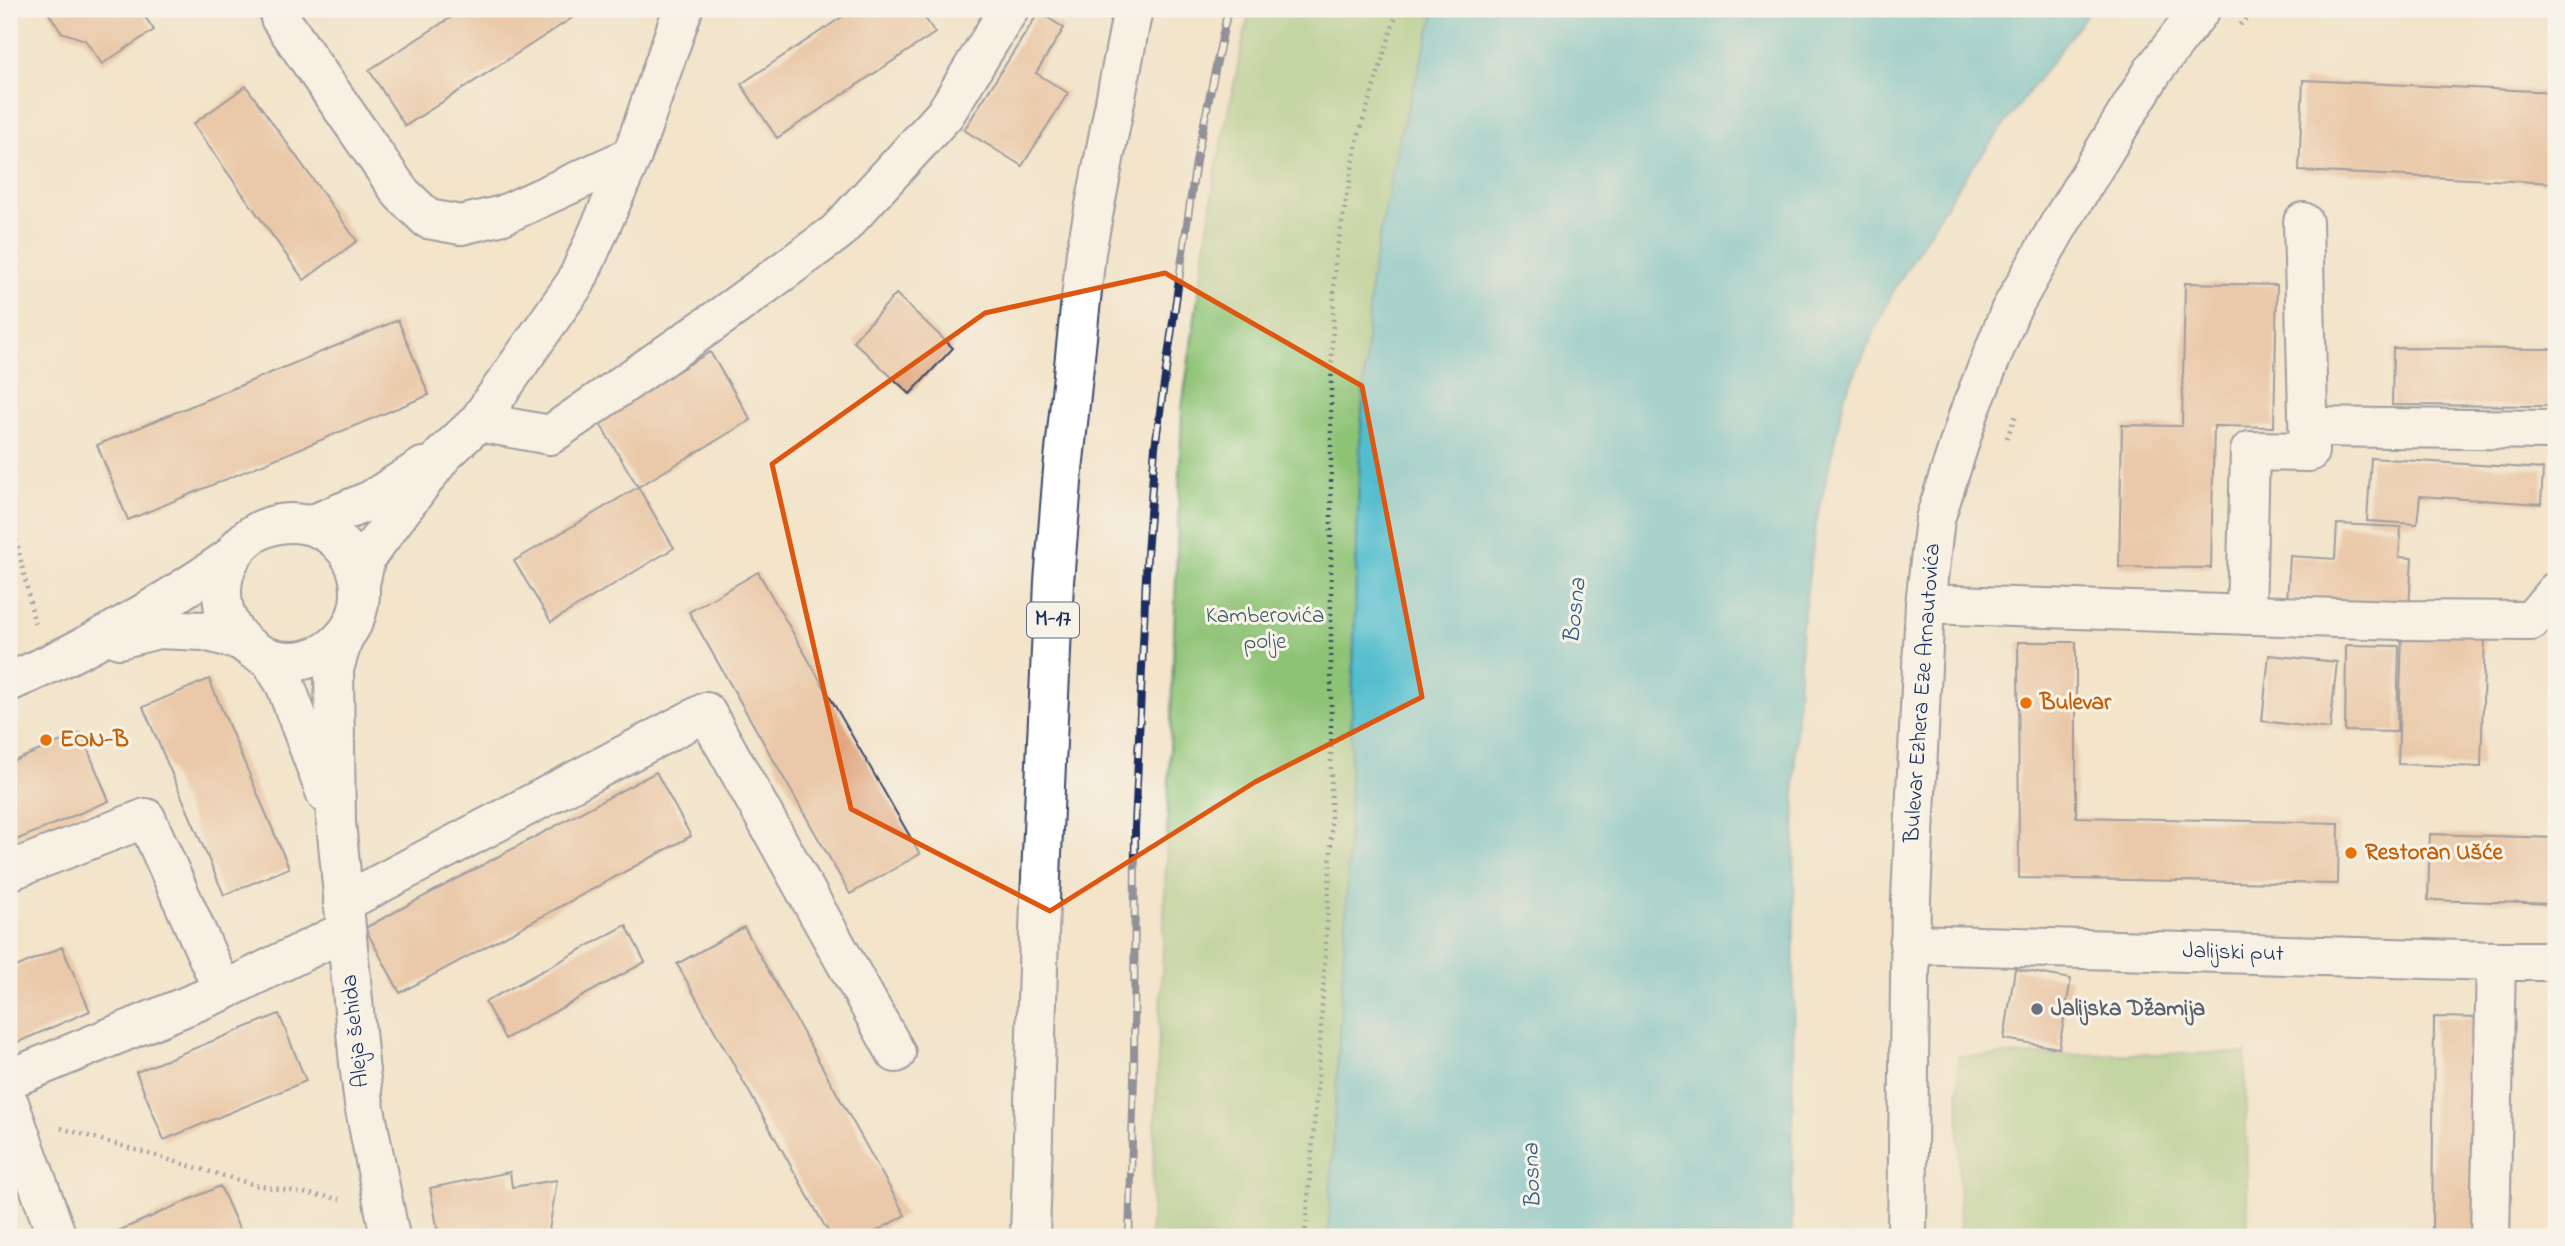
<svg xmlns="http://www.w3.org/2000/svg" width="2565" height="1246" viewBox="0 0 2565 1246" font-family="'Indie Flower',sans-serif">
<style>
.green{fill:#8dc375;stroke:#54796a;stroke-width:2}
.water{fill:#52bdce;stroke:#367696;stroke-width:2}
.building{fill:#e0a780}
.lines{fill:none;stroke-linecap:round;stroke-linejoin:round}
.minor-casing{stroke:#3b4a6e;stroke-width:42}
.major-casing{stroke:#3b4a6e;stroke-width:42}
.highway-casing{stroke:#3b4a6e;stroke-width:42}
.path{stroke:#3b4a6e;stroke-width:4.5;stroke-dasharray:2 5;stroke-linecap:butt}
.minor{stroke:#fff;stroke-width:38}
.major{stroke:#fff;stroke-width:38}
.highway{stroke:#fff;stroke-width:38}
.rail-casing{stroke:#1b2f5e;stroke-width:8}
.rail{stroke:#f7f3e8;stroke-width:5;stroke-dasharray:16;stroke-linecap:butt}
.marked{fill:none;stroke:#de5710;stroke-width:5;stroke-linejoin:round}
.food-dot{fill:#e8710a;stroke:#f7f3e8;stroke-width:2.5}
.worship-dot{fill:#6b7280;stroke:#f7f3e8;stroke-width:2.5}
.labels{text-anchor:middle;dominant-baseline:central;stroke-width:6;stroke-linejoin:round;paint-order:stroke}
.shield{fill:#f7f3e8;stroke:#5d6a87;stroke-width:2}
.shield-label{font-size:21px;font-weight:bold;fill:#1b2f5e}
.park-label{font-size:23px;fill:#3d5b65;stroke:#f7f3e8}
.street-label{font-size:23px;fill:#1b2f5e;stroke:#f7f3e8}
.food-label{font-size:23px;font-weight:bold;fill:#c56008;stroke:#f7f3e8;text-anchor:start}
.worship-label{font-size:23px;font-weight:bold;fill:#5b616d;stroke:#f7f3e8;text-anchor:start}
.water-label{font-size:24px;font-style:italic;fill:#2c5a80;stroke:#f7f3e8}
</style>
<rect width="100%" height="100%" fill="#f7f3e8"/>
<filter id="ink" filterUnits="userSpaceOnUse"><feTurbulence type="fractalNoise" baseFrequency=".0143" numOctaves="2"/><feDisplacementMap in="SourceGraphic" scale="14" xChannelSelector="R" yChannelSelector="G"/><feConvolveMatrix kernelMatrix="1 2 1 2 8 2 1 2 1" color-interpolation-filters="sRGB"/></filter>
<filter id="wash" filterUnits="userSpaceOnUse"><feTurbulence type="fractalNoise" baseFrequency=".00686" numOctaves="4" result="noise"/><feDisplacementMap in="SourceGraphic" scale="28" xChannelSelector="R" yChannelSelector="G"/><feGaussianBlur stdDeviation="1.57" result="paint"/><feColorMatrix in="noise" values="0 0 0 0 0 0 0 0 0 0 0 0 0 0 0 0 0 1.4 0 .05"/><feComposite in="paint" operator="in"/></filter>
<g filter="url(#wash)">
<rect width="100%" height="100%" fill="#f3e4ca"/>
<g class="green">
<path d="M 1250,9 L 1436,9 L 1399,138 L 1371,280 L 1360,444 L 1346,914 L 1328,1237 L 1150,1237 L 1163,946 L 1182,408 L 1217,164 Z"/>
<path d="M 2245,1053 L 2248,1237 L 1960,1237 L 1958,1056 Z"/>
</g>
<path class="water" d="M 1436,9 L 2091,9 L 1954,192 L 1893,292 L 1845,395 L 1816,524 L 1802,626 L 1795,754 L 1792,1237 L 1328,1237 L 1346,914 L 1360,444 L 1371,280 L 1399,138 Z"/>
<g id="blocks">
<g class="building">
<path d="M 46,9 L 151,9 L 143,14 L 154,30 L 102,64 L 85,40 L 61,32 Z"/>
<path d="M 464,9 L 586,9 L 405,126 L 369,70 Z"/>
<path d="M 854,9 L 919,9 L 935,33 L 777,138 L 741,84 Z"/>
<path d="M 1039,12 L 1064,28 L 1036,73 L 1068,93 L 1022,166 L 964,130 Z"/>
<path d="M 2303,80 L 2556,92 L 2556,183 L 2299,171 Z"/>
<path d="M 246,86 L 357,241 L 304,280 L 193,124 Z"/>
<path d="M 2185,283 L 2277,285 L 2274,427 L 2214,426 L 2211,568 L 2119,567 L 2122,425 L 2182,426 Z"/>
<path d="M 896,294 L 953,348 L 910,394 L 853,341 Z"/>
<path d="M 398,320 L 429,395 L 128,520 L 97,445 Z"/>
<path d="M 2393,348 L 2556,349 L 2556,406 L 2392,405 Z"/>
<path d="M 710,352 L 751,420 L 638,487 L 597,419 Z"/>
<path d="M 2371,458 L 2543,469 L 2541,504 L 2420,496 L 2417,524 L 2367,521 Z"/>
<path d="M 638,487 L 674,548 L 551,622 L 514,561 Z"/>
<path d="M 2337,524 L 2401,527 L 2399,557 L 2412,558 L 2409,609 L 2287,601 L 2290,556 L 2335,559 Z"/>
<path d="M 758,572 L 920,854 L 850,894 L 689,612 Z"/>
<path d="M 2402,632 L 2485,635 L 2481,767 L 2398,764 Z"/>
<path d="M 2018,642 L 2076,642 L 2076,817 L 2339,823 L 2338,884 L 2019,878 Z"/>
<path d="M 2346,645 L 2399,646 L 2397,732 L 2345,731 Z"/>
<path d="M 2269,655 L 2337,662 L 2330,729 L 2262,721 Z"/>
<path d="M 209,679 L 289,868 L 224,895 L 143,707 Z"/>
<path d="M 81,733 L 109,801 L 9,843 L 9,763 Z"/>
<path d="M 656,772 L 691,836 L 400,993 L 365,928 Z"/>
<path d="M 2430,834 L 2556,838 L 2556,904 L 2428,900 Z"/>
<path d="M 626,925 L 645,962 L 505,1039 L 485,1002 Z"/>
<path d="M 744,927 L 905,1215 L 866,1237 L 831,1237 L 677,964 Z"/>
<path d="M 62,947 L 90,1011 L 9,1046 L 9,970 Z"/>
<path d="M 2015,969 L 2071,979 L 2059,1048 L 2004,1039 Z"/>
<path d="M 279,1014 L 306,1081 L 164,1140 L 136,1072 Z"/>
<path d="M 2434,1017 L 2482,1018 L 2479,1237 L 2432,1237 Z"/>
<path d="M 510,1172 L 512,1187 L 557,1180 L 548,1237 L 439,1237 L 430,1188 Z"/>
<path d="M 220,1186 L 243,1237 L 105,1237 Z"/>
</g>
</g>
</g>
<g filter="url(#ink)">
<use href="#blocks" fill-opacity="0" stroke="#3b4a6e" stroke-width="2"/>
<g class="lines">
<defs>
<g id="minor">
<path d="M 280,18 L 401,193 L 428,219 L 461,225 L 503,215 L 632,156"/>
<path d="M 478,422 L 550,435 L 722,316 L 837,232 L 945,114 L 1009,9"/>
<path d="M 2309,427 L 2556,430"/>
<path d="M 1925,604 L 2399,620 L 2531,621 L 2556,591"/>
<path d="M 2246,615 L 2250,451 L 2309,452 L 2303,222"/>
<path d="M 343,639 L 334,669 L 336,822 L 359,1063 L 364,1104 L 390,1237"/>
<path d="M 269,658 L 285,684 L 326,794"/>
<path d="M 9,871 L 146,818 L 223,991"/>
<path d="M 343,903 L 706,712 L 896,1053"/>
<path d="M 1909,944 L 2496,961 L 2556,961"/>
<path d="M 9,1079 L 223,991 L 345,931"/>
<path d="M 9,1103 L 57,1237"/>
<path d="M 1907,1237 L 1911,898 L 1925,604 L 1935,519 L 1969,413 L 2010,311 L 2060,223 L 2153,71 L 2201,9"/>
<path d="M 2490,1237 L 2496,961"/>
</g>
<g id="major">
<circle cx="291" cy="592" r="69"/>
<path d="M 311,525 L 371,500 L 423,467"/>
<path d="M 360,584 L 366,557 L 443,455 L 478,422 L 576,282 L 632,156 L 683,9"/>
<path d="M 119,639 L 158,629 L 204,631 L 242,641"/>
<path d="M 9,682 C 88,649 161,606 231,557"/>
</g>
<path id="highway" d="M 1030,1237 L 1040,900 L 1054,582 L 1063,470 L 1086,252 L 1133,9"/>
</defs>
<use href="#minor" class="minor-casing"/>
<use href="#major" class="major-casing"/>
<use href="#highway" class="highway-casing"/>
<g class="path">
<path d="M 2240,25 L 2255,9"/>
<path d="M 2007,438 L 2016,414"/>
<path d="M 9,484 L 14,529 L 35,625"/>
<path d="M 61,1128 L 255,1185 L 340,1199"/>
<path d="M 1305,1237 L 1318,1077 L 1331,851 L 1331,387 L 1335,260 L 1358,137 L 1398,9"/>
</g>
<use href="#minor" class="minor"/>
<use href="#major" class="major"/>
<use href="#highway" class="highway"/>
<defs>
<path id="rail" d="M 1129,1237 L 1134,1078 L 1135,828 L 1147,554 L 1155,447 L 1196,161 L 1228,9"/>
</defs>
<use href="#rail" class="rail-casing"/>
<use href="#rail" class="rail"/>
</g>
</g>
<path d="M0 0H2565V1246H0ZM 1165,273 L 1362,386 L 1422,697 L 1255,782 L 1050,911 L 851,809 L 772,464 L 985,313 Z" fill="#f3e4ca" fill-opacity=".55" fill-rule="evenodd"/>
<path class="marked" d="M 1165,273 L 1362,386 L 1422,697 L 1255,782 L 1050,911 L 851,809 L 772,464 L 985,313 Z"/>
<g class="food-dot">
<circle cx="2026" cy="703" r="7"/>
<circle cx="46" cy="740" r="7"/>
<circle cx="2351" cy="853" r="7"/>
</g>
<circle class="worship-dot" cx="2037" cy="1009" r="7"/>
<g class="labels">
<rect class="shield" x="1027" y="602.5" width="52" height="35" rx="5"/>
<g class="shield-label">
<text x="1053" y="620">M-17</text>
</g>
<g class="park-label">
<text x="1265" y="616">Kamberovića<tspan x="1265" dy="26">polje</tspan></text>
</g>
<g class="street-label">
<text transform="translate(1923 693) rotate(-86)">Bulevar Ezhera Eze Arnautovića</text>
<text transform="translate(2233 953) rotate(2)">Jalijski put</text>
<text transform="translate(356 1031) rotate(-96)">Aleja šehida</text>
</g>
<g class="food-label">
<text x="2040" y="703">Bulevar</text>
<text x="60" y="740">EON-B</text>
<text x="2365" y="853">Restoran Ušće</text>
</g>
<g class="worship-label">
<text x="2051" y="1009">Jalijska Džamija</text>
</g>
<g class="water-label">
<text transform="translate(1576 611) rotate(-84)">Bosna</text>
<text transform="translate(1533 1176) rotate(-92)">Bosna</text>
</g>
</g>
<rect width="2565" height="1246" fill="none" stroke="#f7f3e8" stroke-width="35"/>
</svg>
